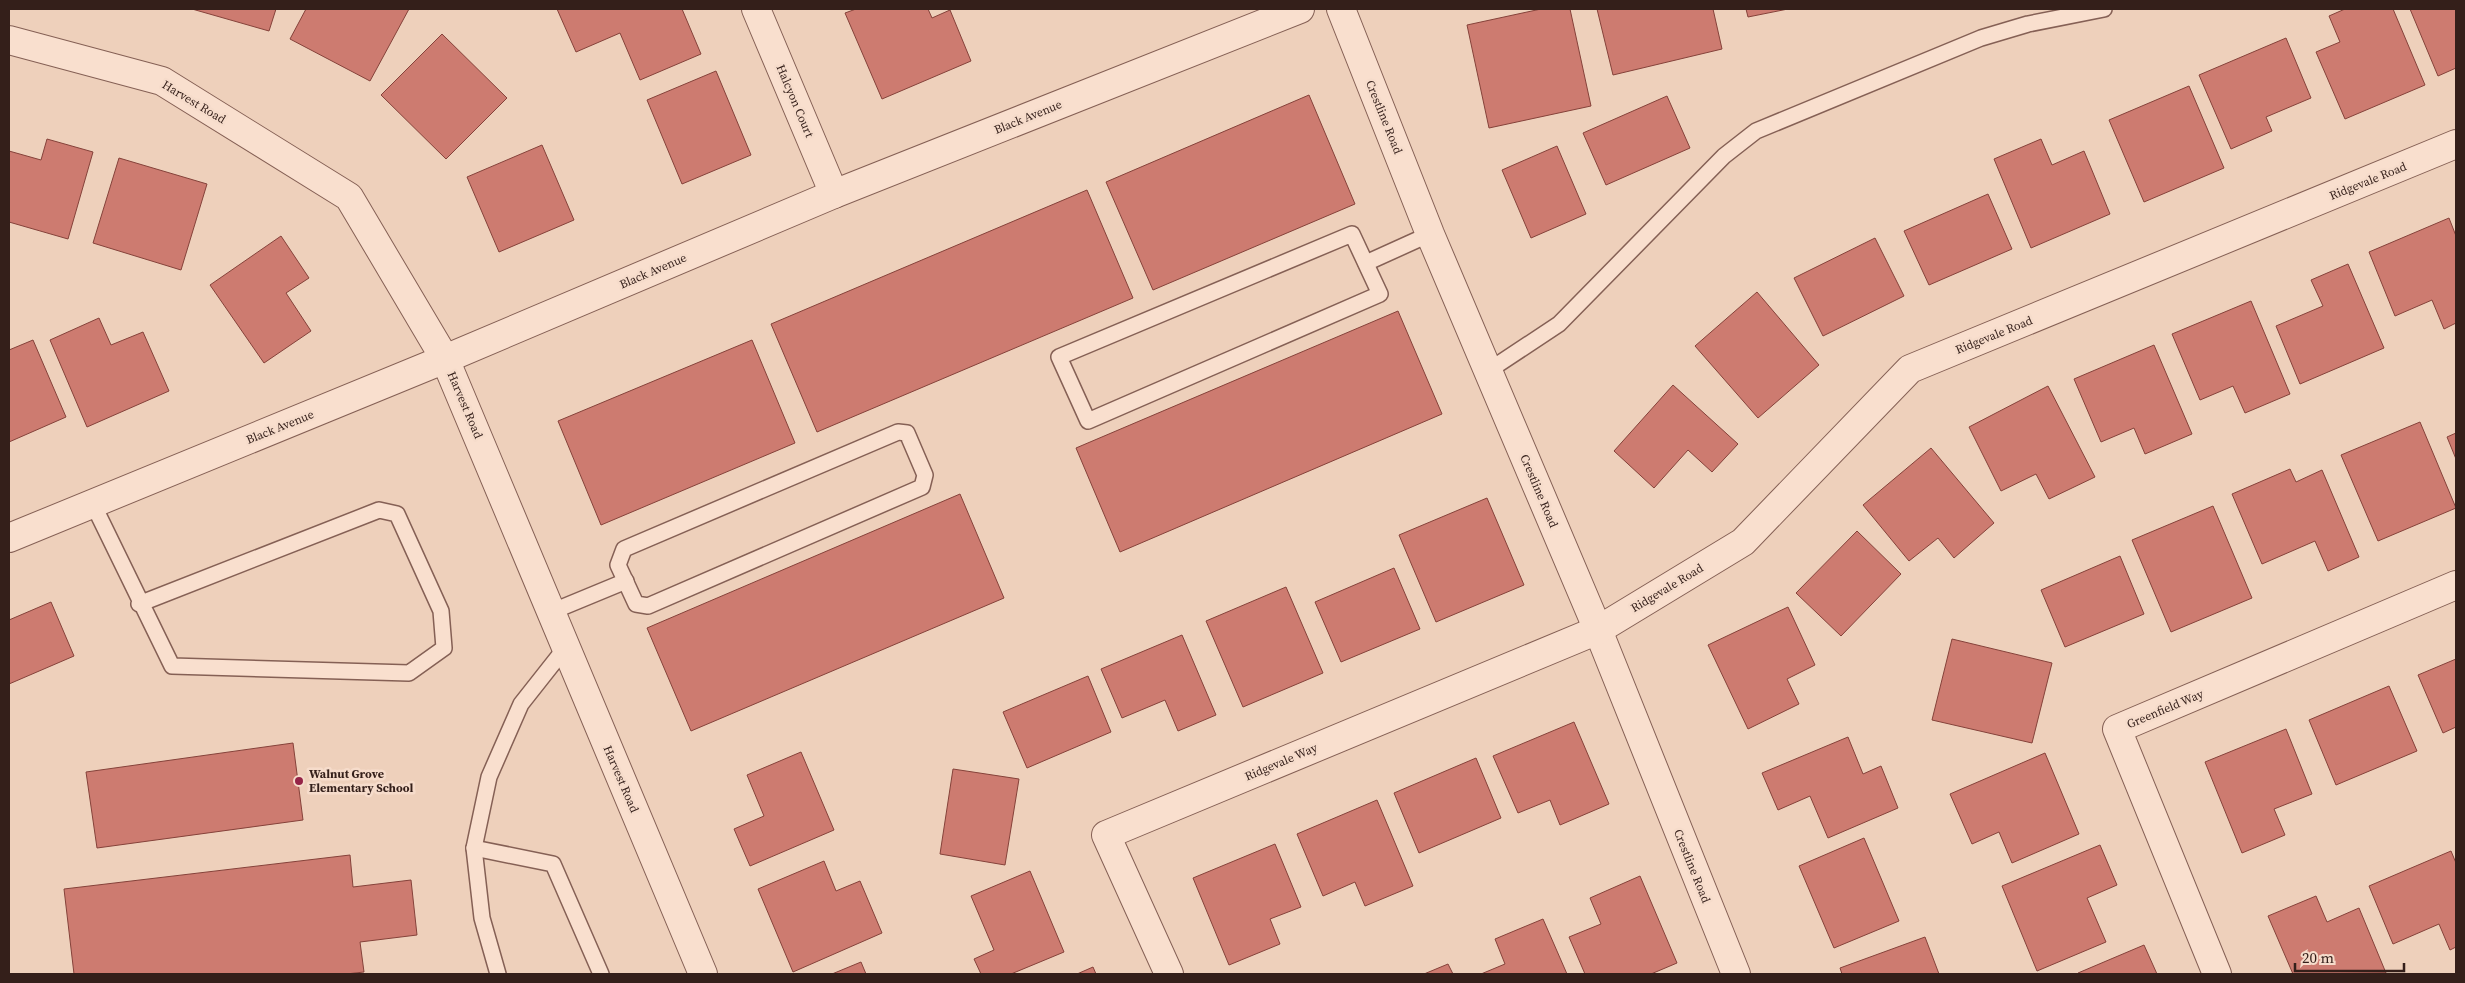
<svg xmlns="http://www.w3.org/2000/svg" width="2465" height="983" viewBox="0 0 2465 983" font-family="'Source Serif 4',serif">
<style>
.building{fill:#cd7b70;stroke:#85423a}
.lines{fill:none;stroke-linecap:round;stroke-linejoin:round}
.lane-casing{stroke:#856055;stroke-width:18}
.street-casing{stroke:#856055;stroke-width:30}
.lane{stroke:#f9dfce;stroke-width:15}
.street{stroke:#f9dfce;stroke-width:28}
.poi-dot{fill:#952447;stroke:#f6dccb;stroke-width:2}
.labels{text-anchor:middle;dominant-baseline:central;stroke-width:5;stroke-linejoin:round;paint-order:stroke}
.street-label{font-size:12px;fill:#341f1a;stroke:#f6dccb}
.poi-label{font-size:12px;font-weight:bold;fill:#341f1a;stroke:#f6dccb;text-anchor:start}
</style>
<rect width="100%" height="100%" fill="#eed0bb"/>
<g class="building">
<path d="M 192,9 L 276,9 L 269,31 Z"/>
<path d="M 306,9 L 409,9 L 370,81 L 290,39 Z"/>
<path d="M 557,9 L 682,9 L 701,54 L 640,80 L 620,33 L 576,52 Z"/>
<path d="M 856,9 L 928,9 L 932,18 L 950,10 L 971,61 L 882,99 L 845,13 Z"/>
<path d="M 1541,9 L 1570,9 L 1591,106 L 1489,128 L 1467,25 Z"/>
<path d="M 1597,9 L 1713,9 L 1722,49 L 1613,75 Z"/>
<path d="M 1746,9 L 1788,9 L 1748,17 Z"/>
<path d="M 2345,9 L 2393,9 L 2425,85 L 2345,119 L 2316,52 L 2340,42 L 2329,16 Z"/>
<path d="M 2410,9 L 2456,9 L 2456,68 L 2438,76 Z"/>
<path d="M 442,34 L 507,98 L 446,159 L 381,95 Z"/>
<path d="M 2286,38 L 2311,98 L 2266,117 L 2272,131 L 2231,149 L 2199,75 Z"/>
<path d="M 716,71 L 751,155 L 682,184 L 647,100 Z"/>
<path d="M 2189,86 L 2224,168 L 2144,202 L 2109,120 Z"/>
<path d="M 1309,95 L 1355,204 L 1153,290 L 1106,182 Z"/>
<path d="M 1667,96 L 1690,148 L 1606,185 L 1583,133 Z"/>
<path d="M 47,139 L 93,152 L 68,239 L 9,222 L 9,151 L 41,160 Z"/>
<path d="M 2041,139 L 2052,165 L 2084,151 L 2110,214 L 2031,248 L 1994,159 Z"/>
<path d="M 542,145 L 574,220 L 499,252 L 467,177 Z"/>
<path d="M 1557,146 L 1586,214 L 1531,238 L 1502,170 Z"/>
<path d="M 119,158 L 207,184 L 181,270 L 93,243 Z"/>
<path d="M 1087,190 L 1133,298 L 817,432 L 771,324 Z"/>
<path d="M 1988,194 L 2012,249 L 1929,285 L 1904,231 Z"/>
<path d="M 2449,218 L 2456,236 L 2456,323 L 2444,329 L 2432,300 L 2395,316 L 2369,252 Z"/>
<path d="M 281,236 L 309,278 L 286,293 L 311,331 L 264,363 L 210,285 Z"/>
<path d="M 1875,238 L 1904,296 L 1823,336 L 1794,278 Z"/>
<path d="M 2348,264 L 2384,348 L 2300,384 L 2276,326 L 2323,306 L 2311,280 Z"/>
<path d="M 1757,292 L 1819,365 L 1758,418 L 1695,346 Z"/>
<path d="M 2251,301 L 2290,394 L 2245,413 L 2233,386 L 2200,400 L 2172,334 Z"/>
<path d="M 1398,311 L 1442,414 L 1120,552 L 1076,448 Z"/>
<path d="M 99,318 L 111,345 L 143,332 L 169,391 L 87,427 L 50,340 Z"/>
<path d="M 33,340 L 66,417 L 9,442 L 9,350 Z"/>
<path d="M 752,340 L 795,443 L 601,525 L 558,421 Z"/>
<path d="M 2154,345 L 2192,434 L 2145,454 L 2134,428 L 2101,442 L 2074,379 Z"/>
<path d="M 1673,385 L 1738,444 L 1712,472 L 1688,450 L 1654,488 L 1614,451 Z"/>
<path d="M 2048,386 L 2095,477 L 2049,499 L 2036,474 L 2001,491 L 1969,427 Z"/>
<path d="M 2420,422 L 2456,508 L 2378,541 L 2341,455 Z"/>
<path d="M 2456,433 L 2456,459 L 2447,437 Z"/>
<path d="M 1931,448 L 1994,523 L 1954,558 L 1938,538 L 1909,561 L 1863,505 Z"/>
<path d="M 2290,469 L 2296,482 L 2322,470 L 2359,557 L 2328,571 L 2315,541 L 2262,564 L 2232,494 Z"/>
<path d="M 960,494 L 1004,598 L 691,731 L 647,628 Z"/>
<path d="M 1487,498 L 1524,585 L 1436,622 L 1399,535 Z"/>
<path d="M 2213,506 L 2252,598 L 2171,632 L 2132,540 Z"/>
<path d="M 1857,531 L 1901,574 L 1841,636 L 1796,593 Z"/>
<path d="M 2120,556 L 2144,614 L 2065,647 L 2041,590 Z"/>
<path d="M 1394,568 L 1420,629 L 1341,662 L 1315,602 Z"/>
<path d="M 1286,587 L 1323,673 L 1243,707 L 1206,621 Z"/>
<path d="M 51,602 L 74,656 L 9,684 L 9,620 Z"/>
<path d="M 1788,607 L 1815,665 L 1787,679 L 1799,704 L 1748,729 L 1708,645 Z"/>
<path d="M 1182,635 L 1216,715 L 1178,731 L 1165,700 L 1122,718 L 1101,669 Z"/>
<path d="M 1952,639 L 2052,663 L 2032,743 L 1932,720 Z"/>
<path d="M 2456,659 L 2456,727 L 2443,733 L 2418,675 Z"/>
<path d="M 1088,676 L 1111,732 L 1027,768 L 1003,712 Z"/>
<path d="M 2389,686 L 2417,751 L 2336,785 L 2309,720 Z"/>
<path d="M 1574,722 L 1609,804 L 1560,825 L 1550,800 L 1518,813 L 1493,756 Z"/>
<path d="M 2286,729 L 2312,794 L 2274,809 L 2285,835 L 2242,853 L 2205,762 Z"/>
<path d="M 1848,737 L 1863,774 L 1881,766 L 1898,808 L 1828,838 L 1810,796 L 1778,810 L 1762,773 Z"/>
<path d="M 293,743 L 303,820 L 97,848 L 86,772 Z"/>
<path d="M 801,752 L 834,830 L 750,866 L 734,829 L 764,816 L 747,775 Z"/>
<path d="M 2045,753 L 2079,834 L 2012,863 L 1999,832 L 1972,844 L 1950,794 Z"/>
<path d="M 1476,758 L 1501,818 L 1419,853 L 1394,793 Z"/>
<path d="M 953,769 L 1019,779 L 1005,865 L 940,854 Z"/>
<path d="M 1377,800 L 1413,886 L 1365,906 L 1355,882 L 1323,896 L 1297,834 Z"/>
<path d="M 1864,838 L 1899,921 L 1834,948 L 1799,866 Z"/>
<path d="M 1275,844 L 1301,907 L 1270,919 L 1280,944 L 1229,965 L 1193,878 Z"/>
<path d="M 2100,845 L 2117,885 L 2087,898 L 2106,942 L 2037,971 L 2002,886 Z"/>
<path d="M 2451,851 L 2456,863 L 2456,947 L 2450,950 L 2439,924 L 2393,944 L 2369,886 Z"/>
<path d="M 350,855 L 353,887 L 411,880 L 417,935 L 360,942 L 364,972 L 346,974 L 74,974 L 64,889 Z"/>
<path d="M 824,861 L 836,891 L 860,881 L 882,933 L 793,972 L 758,889 Z"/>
<path d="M 1030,871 L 1064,952 L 1011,974 L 981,974 L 974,959 L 994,950 L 971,896 Z"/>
<path d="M 1640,876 L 1677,963 L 1651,974 L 1585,974 L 1569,937 L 1601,924 L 1590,898 Z"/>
<path d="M 2316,896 L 2327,922 L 2359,908 L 2386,973 L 2293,974 L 2268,916 Z"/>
<path d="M 1543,919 L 1567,974 L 1481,974 L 1505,964 L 1495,939 Z"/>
<path d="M 1925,937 L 1939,974 L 1842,974 L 1840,968 Z"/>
<path d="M 2144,945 L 2157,974 L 2079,974 L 2078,973 Z"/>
<path d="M 861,962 L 866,974 L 832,974 Z"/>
<path d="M 1448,964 L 1453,974 L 1424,974 Z"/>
<path d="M 1093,967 L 1096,974 L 1077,974 Z"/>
</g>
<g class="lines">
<defs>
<g id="lane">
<path d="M 1352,234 L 1380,294 L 1088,421 L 1059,357 Z"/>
<path d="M 1366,263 L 1430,234"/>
<path d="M 1488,371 L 1559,324 L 1724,156 L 1756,131 L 1981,38 L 2028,24 L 2104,9"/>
<path d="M 898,432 L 907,433 L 925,475 L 922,487 L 648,606 L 636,604 L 618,565 L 624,549 Z"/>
<path d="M 93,504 L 172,666 L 409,673 L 444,648 L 441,611 L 397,514 L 379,510 L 139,604"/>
<path d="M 551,612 L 626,581"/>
<path d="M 474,848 L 553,864 L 601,974"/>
<path d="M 498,974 L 482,918 L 474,848 L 489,777 L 521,704 L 566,647"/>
</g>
<g id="street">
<path d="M 756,9 L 834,194"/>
<path d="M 1341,9 L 1430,234 L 1598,630 L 1736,974"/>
<path d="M 9,40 L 162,81 L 349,197 L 445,359 L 703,974"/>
<path d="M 9,538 L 445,359 L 834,194 L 1300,9"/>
<path d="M 1169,974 L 1106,835 L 1598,630 L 1743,542 L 1910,369 L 2456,144"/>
<path d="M 2217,974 L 2117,729 L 2456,585"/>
</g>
</defs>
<use href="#lane" class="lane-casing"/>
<use href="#street" class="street-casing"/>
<use href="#lane" class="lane"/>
<use href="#street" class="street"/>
</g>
<circle class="poi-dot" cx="299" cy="781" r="5"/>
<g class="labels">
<g class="street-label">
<text transform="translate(795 101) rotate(67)">Halcyon Court</text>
<text transform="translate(194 102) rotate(31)">Harvest Road</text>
<text transform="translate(1028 117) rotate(-22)">Black Avenue</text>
<text transform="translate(1384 117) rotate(68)">Crestline Road</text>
<text transform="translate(2368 181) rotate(-22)">Ridgevale Road</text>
<text transform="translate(653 271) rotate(-23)">Black Avenue</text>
<text transform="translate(1994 335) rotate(-22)">Ridgevale Road</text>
<text transform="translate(465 405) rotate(67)">Harvest Road</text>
<text transform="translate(280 427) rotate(-22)">Black Avenue</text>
<text transform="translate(1539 491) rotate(67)">Crestline Road</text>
<text transform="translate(1667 588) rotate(-31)">Ridgevale Road</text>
<text transform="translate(2165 709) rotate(-23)">Greenfield Way</text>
<text transform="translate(1281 762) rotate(-23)">Ridgevale Way</text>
<text transform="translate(621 779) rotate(67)">Harvest Road</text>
<text transform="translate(1692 866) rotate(68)">Crestline Road</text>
</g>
<g class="poi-label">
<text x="309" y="774">Walnut Grove<tspan x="309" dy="14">Elementary School</tspan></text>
</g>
</g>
<rect width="2465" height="983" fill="none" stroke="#341f1a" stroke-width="20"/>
<path d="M2295 963v8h109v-8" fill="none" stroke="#341f1a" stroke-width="2.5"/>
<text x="2302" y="963" font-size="15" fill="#341f1a" stroke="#f6dccb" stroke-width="4" paint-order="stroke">20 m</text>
</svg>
